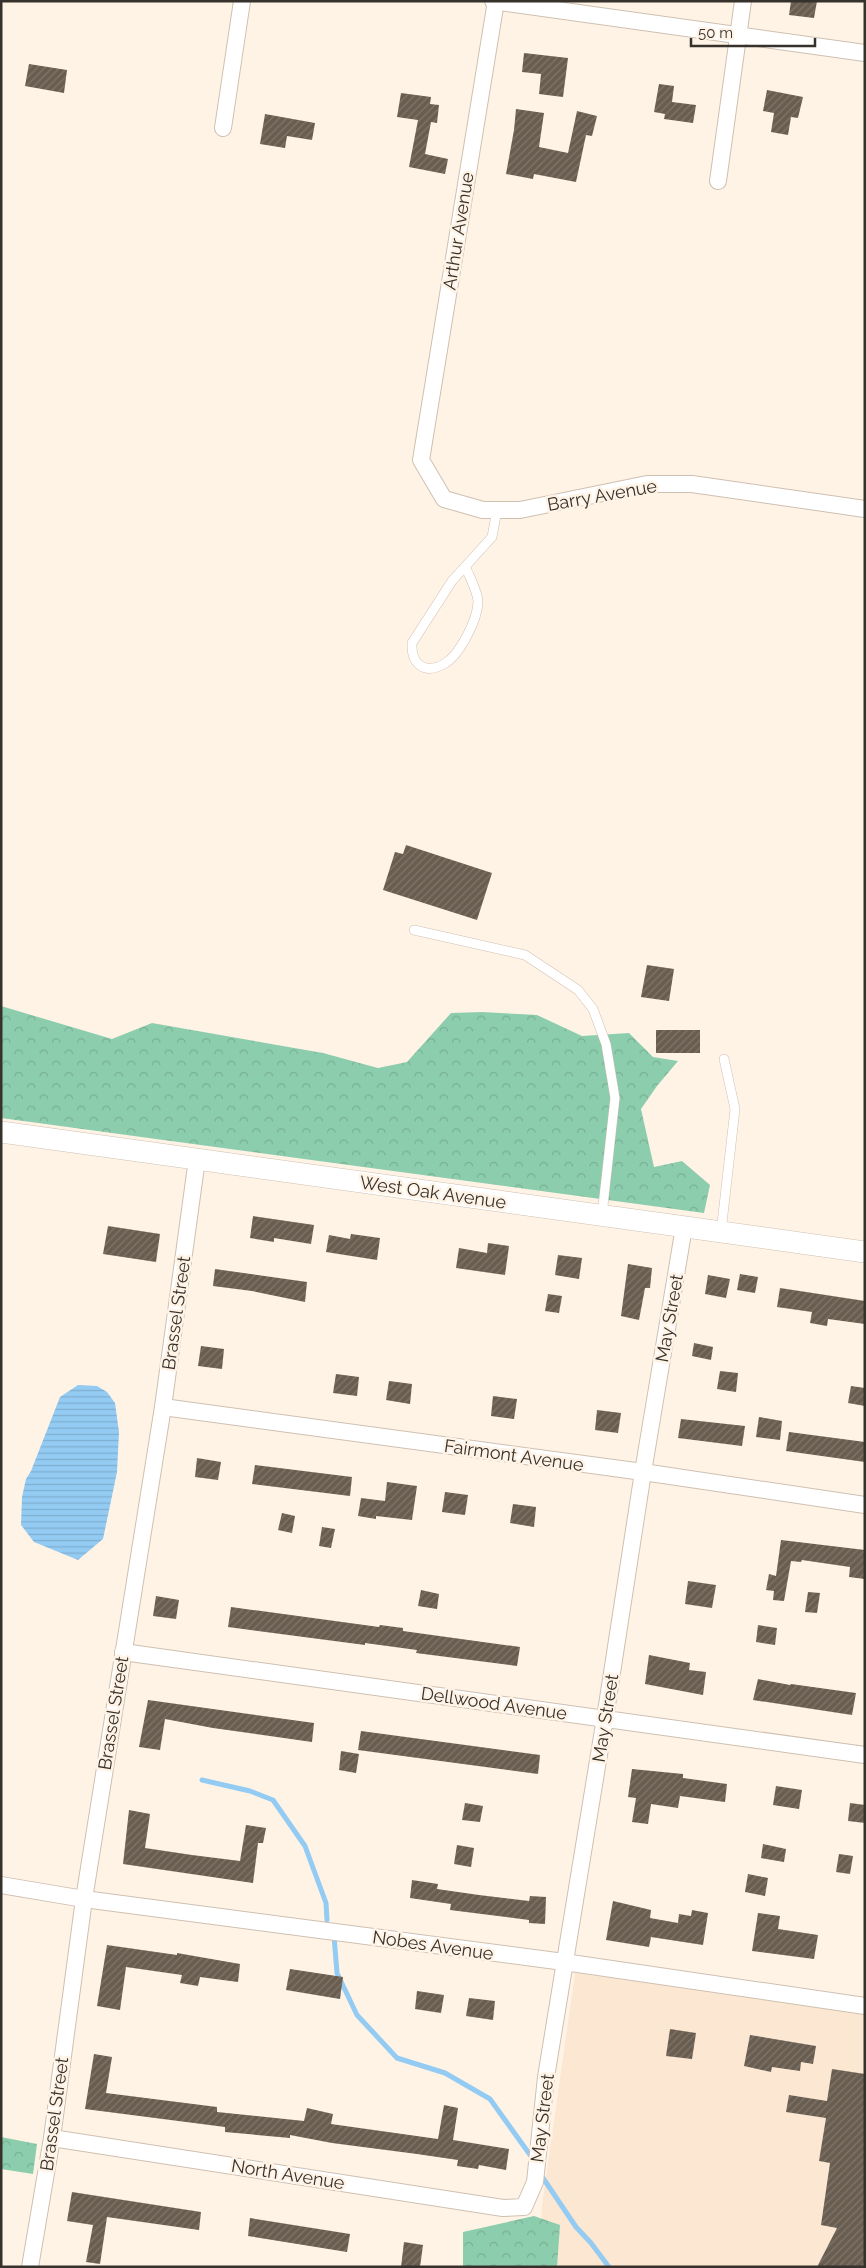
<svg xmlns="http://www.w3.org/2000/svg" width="866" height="2268" viewBox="0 0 866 2268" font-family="Raleway,sans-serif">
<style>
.built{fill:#fce8d2}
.forest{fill:url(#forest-crowns)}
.water{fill:url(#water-rules)}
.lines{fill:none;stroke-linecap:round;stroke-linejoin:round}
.stream{stroke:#93cbf3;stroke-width:5}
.building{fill:url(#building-hatch)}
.service-casing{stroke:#cfc0b1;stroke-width:10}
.minor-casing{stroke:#cfc0b1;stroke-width:18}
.tertiary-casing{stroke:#cfc0b1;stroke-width:22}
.service{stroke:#fff;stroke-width:9}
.minor{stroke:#fff;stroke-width:16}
.tertiary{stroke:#fff;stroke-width:21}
.labels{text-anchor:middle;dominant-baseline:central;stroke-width:5;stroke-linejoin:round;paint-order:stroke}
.street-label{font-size:18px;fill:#37312c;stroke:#fff3e6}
</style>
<defs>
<pattern id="forest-crowns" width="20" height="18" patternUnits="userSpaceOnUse" patternTransform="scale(1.25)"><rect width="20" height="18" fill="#8ccdad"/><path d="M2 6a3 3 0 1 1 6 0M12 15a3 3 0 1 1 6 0" fill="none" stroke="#79b095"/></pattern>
<pattern id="water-rules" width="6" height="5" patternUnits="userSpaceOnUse" patternTransform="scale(1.25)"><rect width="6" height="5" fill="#93cbf3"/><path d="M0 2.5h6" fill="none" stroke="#7fafd0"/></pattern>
<pattern id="building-hatch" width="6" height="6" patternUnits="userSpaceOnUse" patternTransform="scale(1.25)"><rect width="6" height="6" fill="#695d50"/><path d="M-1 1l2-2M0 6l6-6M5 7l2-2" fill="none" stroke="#80766c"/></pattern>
</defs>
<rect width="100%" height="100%" fill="#fff3e6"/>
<path class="built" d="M 575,1973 L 865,2013 L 865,2267 L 540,2267 L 542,2205 Z"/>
<g class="forest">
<path d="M 1,1006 L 112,1039 L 152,1023 L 323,1053 L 378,1068 L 407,1062 L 451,1013 L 482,1012 L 537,1015 L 582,1036 L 629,1033 L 653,1057 L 678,1061 L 657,1086 L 641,1109 L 654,1167 L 682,1161 L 710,1185 L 704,1213 L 1,1118 Z"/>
<path d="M 1,2137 L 37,2144 L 33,2174 L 1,2169 Z"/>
<path d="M 534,2216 L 560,2225 L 557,2267 L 463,2267 L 463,2232 Z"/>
</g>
<path class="water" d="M 78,1385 L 97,1386 L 107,1392 L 115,1403 L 119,1432 L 117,1472 L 103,1539 L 78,1560 L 34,1542 L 21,1525 L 22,1497 L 26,1479 L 31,1471 L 60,1397 Z"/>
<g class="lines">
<g class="stream">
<path d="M 202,1780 L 250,1791 L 273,1800 L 305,1846 L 326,1903 L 327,1920"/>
<path d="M 334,1936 L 337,1973 L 357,2015 L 397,2058 L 445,2073 L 490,2099 L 533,2159"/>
<path d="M 541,2175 L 576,2227 L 591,2243 L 609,2267"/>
</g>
</g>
<g class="building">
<path d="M 791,1 L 817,1 L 814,18 L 789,15 Z"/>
<path d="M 524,53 L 568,58 L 563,97 L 539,94 L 541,74 L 522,72 Z"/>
<path d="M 29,64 L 67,70 L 64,93 L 25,86 Z"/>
<path d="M 659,84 L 674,86 L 672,102 L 696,105 L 693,123 L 664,119 L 665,114 L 654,112 Z"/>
<path d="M 767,90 L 803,97 L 798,118 L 791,117 L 788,135 L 771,132 L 774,113 L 763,111 Z"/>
<path d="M 401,93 L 431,97 L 430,104 L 439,105 L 437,123 L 431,122 L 425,154 L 448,159 L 445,174 L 409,167 L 418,120 L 397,117 Z"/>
<path d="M 516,109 L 544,113 L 539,147 L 568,153 L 577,111 L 597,116 L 592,136 L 586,135 L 576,182 L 534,174 L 533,179 L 506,174 L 514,130 Z"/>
<path d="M 265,114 L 315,123 L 312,140 L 287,136 L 285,148 L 260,144 Z"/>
<path d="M 406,845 L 492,873 L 477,920 L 383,890 L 395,852 L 403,854 Z"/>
<path d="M 647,965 L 674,969 L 669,1001 L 641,997 Z"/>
<rect x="656" y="1030" width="44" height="23"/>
<path d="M 253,1216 L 314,1225 L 311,1244 L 274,1238 L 274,1242 L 250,1238 Z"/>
<path d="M 108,1226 L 160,1234 L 156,1262 L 103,1254 Z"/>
<path d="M 351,1234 L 380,1238 L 377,1260 L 326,1252 L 329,1235 L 350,1239 Z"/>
<path d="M 488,1243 L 509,1246 L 505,1275 L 456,1268 L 459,1248 L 487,1253 Z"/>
<path d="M 558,1255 L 582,1258 L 579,1279 L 555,1275 Z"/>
<path d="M 628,1264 L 652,1268 L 650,1288 L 645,1288 L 639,1320 L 621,1316 Z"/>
<path d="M 215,1269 L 307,1282 L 305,1302 L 252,1291 L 213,1286 Z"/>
<path d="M 740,1274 L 758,1277 L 755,1293 L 737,1290 Z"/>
<path d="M 708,1275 L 730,1279 L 726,1298 L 705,1294 Z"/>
<path d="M 780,1288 L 865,1301 L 865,1324 L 828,1319 L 827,1326 L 810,1323 L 812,1312 L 777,1307 Z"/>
<path d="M 548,1294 L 562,1296 L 559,1313 L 545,1311 Z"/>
<path d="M 694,1343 L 713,1347 L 711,1360 L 692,1356 Z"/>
<path d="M 201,1346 L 224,1349 L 222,1369 L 198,1366 Z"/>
<path d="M 720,1371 L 738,1373 L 736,1392 L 717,1389 Z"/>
<path d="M 336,1374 L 359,1377 L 357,1396 L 333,1393 Z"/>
<path d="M 389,1381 L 412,1384 L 410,1404 L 386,1400 Z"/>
<path d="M 851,1386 L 865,1388 L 865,1406 L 848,1403 Z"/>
<path d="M 493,1396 L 517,1399 L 514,1419 L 491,1416 Z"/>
<path d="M 597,1410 L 621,1413 L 618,1433 L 595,1430 Z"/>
<path d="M 759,1417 L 782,1421 L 780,1440 L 756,1437 Z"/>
<path d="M 681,1419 L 745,1426 L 742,1446 L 678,1438 Z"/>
<path d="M 789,1432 L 865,1442 L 865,1462 L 786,1451 Z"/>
<path d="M 197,1458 L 221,1462 L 218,1480 L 195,1477 Z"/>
<path d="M 255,1465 L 352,1477 L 350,1496 L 252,1484 Z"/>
<path d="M 387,1482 L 417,1486 L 412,1520 L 376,1516 L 376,1519 L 358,1516 L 361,1498 L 385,1501 Z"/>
<path d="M 445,1492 L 468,1495 L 465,1515 L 442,1512 Z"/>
<path d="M 513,1504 L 536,1507 L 534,1527 L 510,1523 Z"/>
<path d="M 282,1513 L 295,1516 L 292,1533 L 278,1530 Z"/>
<path d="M 322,1527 L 335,1529 L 331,1548 L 319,1546 Z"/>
<path d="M 781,1540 L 865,1550 L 865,1579 L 849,1577 L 850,1567 L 802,1560 L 801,1562 L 791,1561 L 784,1601 L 773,1600 L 774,1591 L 766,1590 L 769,1574 L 776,1576 Z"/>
<path d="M 688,1581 L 716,1585 L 712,1608 L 685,1604 Z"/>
<path d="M 421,1590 L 439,1594 L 437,1609 L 418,1606 Z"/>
<path d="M 808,1592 L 820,1593 L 817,1613 L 805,1612 Z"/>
<path d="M 156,1596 L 179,1600 L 176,1619 L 153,1616 Z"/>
<path d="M 231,1607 L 379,1627 L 380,1625 L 403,1628 L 403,1631 L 520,1647 L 517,1666 L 416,1653 L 417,1650 L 365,1643 L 365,1645 L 228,1627 Z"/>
<path d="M 758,1625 L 777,1628 L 775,1645 L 756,1642 Z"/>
<path d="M 649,1655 L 690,1663 L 689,1670 L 706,1672 L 703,1695 L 645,1684 Z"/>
<path d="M 758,1679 L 790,1685 L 791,1684 L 856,1693 L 852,1715 L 753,1700 Z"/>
<path d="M 148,1700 L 314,1723 L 312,1742 L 213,1728 L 165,1719 L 160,1750 L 139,1747 Z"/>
<path d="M 361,1731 L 540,1755 L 538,1774 L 358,1750 Z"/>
<path d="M 341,1751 L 359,1754 L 356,1773 L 339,1770 Z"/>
<path d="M 632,1769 L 683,1774 L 683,1778 L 727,1784 L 725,1802 L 680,1796 L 678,1808 L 651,1804 L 648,1824 L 632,1822 L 636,1798 L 628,1797 Z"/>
<path d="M 776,1786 L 802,1790 L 799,1809 L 773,1805 Z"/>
<path d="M 465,1803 L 483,1806 L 480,1822 L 462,1820 Z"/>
<path d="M 850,1803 L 865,1805 L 865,1823 L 848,1821 Z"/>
<path d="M 129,1810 L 150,1814 L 145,1848 L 192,1855 L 240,1861 L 246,1825 L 266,1828 L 263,1843 L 258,1843 L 253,1883 L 123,1864 Z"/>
<path d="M 763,1844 L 786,1849 L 784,1862 L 761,1858 Z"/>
<path d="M 457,1845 L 474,1848 L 471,1867 L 454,1864 Z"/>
<path d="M 839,1854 L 853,1856 L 850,1874 L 836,1872 Z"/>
<path d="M 748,1874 L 768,1878 L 765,1896 L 745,1892 Z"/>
<path d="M 412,1880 L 438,1884 L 437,1889 L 479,1895 L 529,1901 L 530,1896 L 546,1897 L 545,1924 L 529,1923 L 529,1920 L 450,1910 L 451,1904 L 410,1898 Z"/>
<path d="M 613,1901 L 651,1910 L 650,1918 L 678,1923 L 679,1914 L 691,1916 L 692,1910 L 708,1913 L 703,1945 L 651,1937 L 649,1947 L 606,1940 Z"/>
<path d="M 758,1913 L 780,1916 L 778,1929 L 818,1935 L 814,1959 L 752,1951 Z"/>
<path d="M 107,1945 L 177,1955 L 177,1953 L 240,1964 L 238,1982 L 200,1977 L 198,1986 L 180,1983 L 182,1975 L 126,1967 L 120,2010 L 97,2006 Z"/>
<path d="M 290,1969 L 343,1977 L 340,1999 L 286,1990 Z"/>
<path d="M 417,1991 L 444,1995 L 441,2013 L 415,2009 Z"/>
<path d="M 469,1998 L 495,2001 L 493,2020 L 466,2016 Z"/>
<path d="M 670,2029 L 696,2033 L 692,2059 L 666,2056 Z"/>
<path d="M 750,2035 L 816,2046 L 813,2064 L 801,2062 L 800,2071 L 772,2067 L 771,2072 L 744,2066 Z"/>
<path d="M 94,2054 L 112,2057 L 106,2093 L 217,2107 L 217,2112 L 304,2121 L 307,2108 L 333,2114 L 331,2124 L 438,2139 L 444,2105 L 458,2108 L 453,2140 L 509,2149 L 506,2170 L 479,2165 L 478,2169 L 457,2166 L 458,2160 L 417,2154 L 332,2143 L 290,2135 L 290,2138 L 225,2132 L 225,2127 L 85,2109 Z"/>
<path d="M 832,2069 L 865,2074 L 865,2267 L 817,2267 L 837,2228 L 821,2225 L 830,2163 L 819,2161 L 826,2118 L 786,2112 L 789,2095 L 827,2101 Z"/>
<path d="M 72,2192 L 201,2212 L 199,2230 L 107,2217 L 100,2264 L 86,2262 L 93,2225 L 67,2221 Z"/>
<path d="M 250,2218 L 350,2234 L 347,2252 L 248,2236 Z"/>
<path d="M 404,2242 L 423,2245 L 420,2267 L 401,2267 Z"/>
</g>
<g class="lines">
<defs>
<g id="service">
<path d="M 466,568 C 470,578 477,590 478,601 C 478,619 460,655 444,664 C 424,675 411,664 412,643 L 452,581 L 492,537 L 497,510"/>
<path d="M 414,930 L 525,955 L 578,990 L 593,1009 L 606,1044 L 615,1098 L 602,1215"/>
<path d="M 721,1232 L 735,1109 L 724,1059"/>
</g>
<g id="minor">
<path d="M 493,1 L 865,53"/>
<path d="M 496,1 L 421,460 L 444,499 L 483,510 L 520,510 L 647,484 L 692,484 L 865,509"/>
<path d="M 223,128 L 242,1"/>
<path d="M 718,181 L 743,1"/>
<path d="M 163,1407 L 643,1472 L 865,1505"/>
<path d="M 123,1652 L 865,1755"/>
<path d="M 1,1885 L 84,1899 L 564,1962 L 865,2006"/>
<path d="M 52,2138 L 503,2208 L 524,2207 L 535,2182 L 546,2077 L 605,1718 L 643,1472 L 684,1227"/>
<path d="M 30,2267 L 52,2138 L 84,1899 L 163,1407 L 197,1159"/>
</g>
<path id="tertiary" d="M 1,1132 L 865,1252"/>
</defs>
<use href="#service" class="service-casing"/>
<use href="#minor" class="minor-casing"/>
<use href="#tertiary" class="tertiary-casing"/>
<use href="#service" class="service"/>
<use href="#minor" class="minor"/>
<use href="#tertiary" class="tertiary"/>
</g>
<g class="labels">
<g class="street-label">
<text transform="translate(458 231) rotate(-81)">Arthur Avenue</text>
<text transform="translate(602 495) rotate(-10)">Barry Avenue</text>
<text transform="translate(433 1192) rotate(8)">West Oak Avenue</text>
<text transform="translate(176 1313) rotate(-82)">Brassel Street</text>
<text transform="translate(669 1318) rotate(-80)">May Street</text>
<text transform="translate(514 1455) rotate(8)">Fairmont Avenue</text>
<text transform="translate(494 1703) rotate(8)">Dellwood Avenue</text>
<text transform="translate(113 1713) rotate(-81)">Brassel Street</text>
<text transform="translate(605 1718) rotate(-81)">May Street</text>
<text transform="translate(433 1945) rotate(8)">Nobes Avenue</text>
<text transform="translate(54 2114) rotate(-82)">Brassel Street</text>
<text transform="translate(542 2118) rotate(-83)">May Street</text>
<text transform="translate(288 2174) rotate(9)">North Avenue</text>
</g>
</g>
<rect width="866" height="2268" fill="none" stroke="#37312c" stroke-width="5"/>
<path d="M691 38v8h124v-8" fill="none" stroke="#37312c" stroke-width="2.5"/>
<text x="698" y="38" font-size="15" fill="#37312c" stroke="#fff3e6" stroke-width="4" paint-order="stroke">50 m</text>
</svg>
